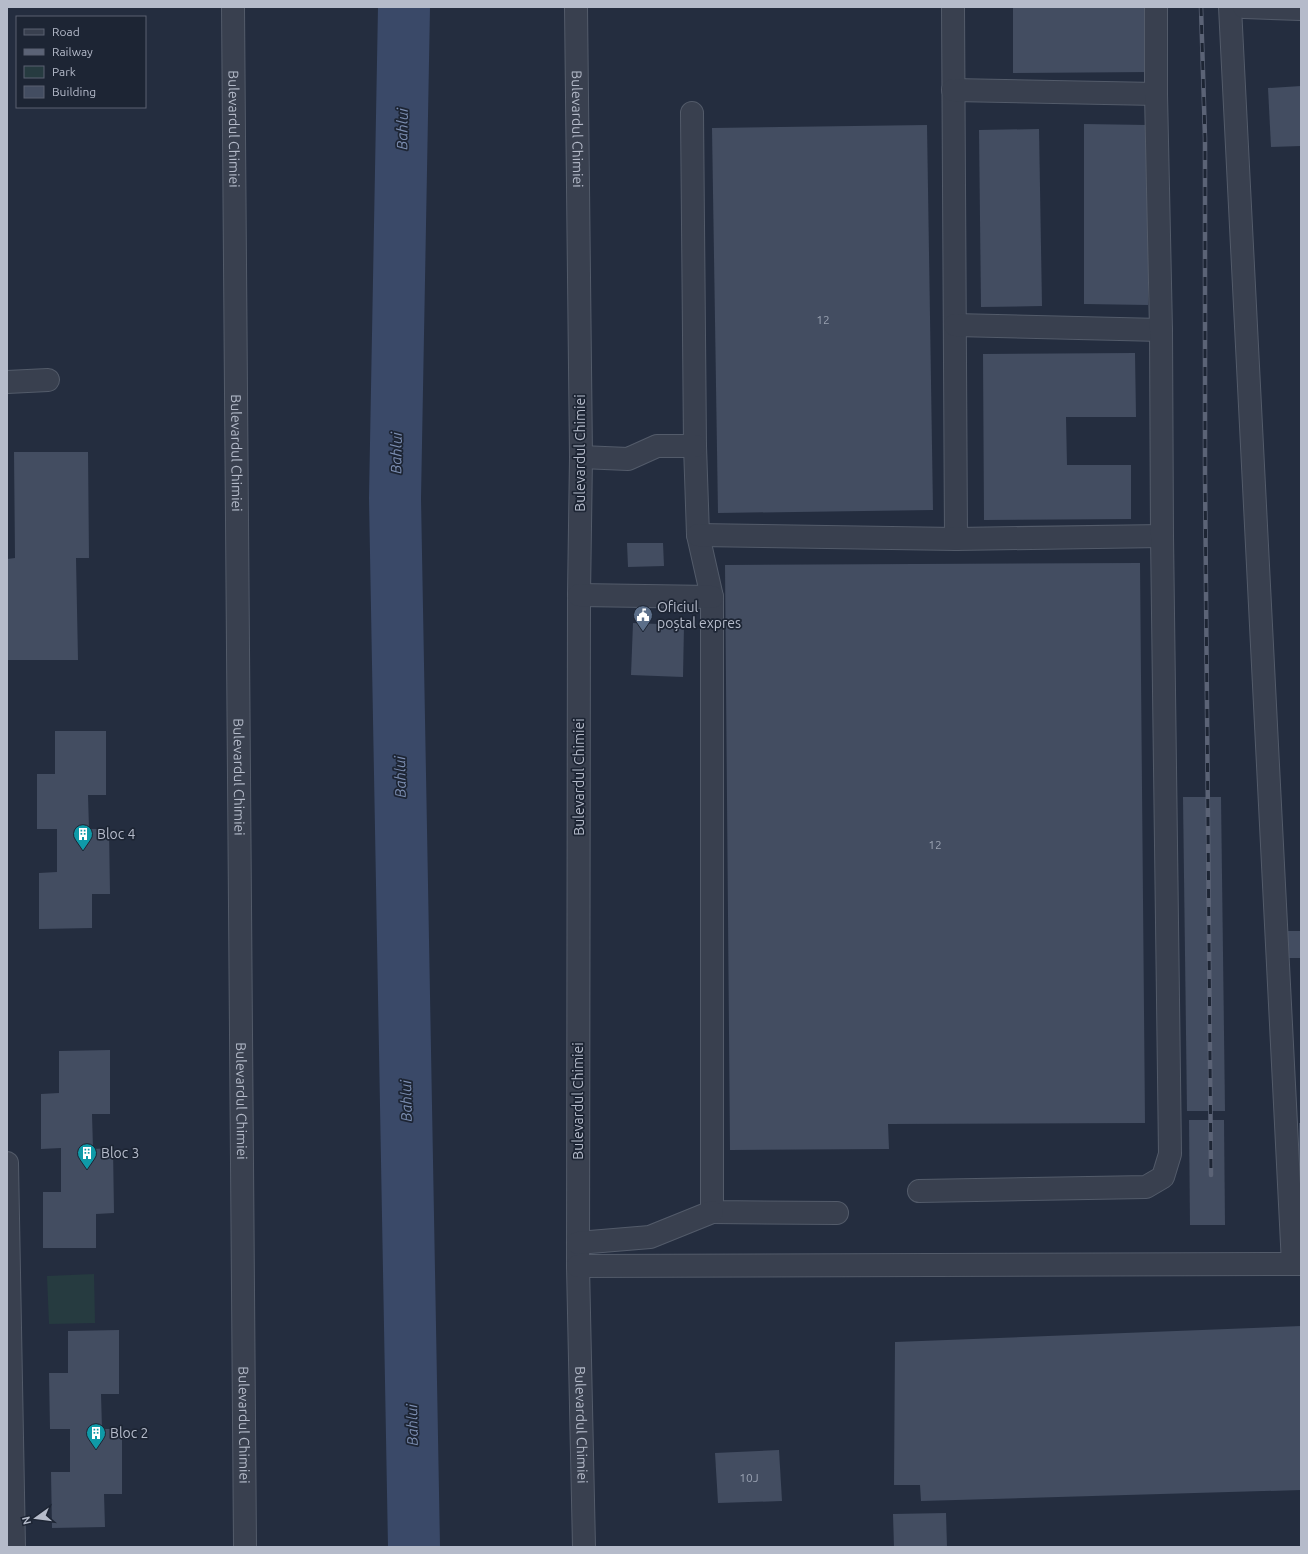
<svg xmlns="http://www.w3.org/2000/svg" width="1308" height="1554" viewBox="0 0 1308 1554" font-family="Ubuntu,sans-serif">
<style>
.green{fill:#263b40}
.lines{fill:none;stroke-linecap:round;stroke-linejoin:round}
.river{stroke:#3a4968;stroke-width:52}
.building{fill:#434d61}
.minor-casing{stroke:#535b6a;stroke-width:24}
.minor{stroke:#39404f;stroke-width:22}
.rail-casing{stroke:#5b6376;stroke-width:4.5}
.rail{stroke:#1d2534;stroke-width:3;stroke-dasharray:9;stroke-linecap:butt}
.labels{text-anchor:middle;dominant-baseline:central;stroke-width:3.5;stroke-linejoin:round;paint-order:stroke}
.number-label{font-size:12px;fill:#98a0b0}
.street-label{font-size:14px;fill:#b5bbca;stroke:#1d2534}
.poi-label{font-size:14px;fill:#b5bbca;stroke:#1d2534;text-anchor:start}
.water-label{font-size:15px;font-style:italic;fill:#7c8eb2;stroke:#1d2534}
</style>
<rect width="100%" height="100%" fill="#242d3f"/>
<path class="green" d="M 94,1274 L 95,1323 L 49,1324 L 47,1276 Z"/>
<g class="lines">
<path class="river" d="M 404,7 L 395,498 L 414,1547"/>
</g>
<g class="building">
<path d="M 1013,7 L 1151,7 L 1152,72 L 1013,73 Z"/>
<path d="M 1301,86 L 1301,146 L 1271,147 L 1268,88 Z"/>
<path d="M 1084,124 L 1148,125 L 1148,305 L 1084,304 Z"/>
<path d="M 927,125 L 933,510 L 718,513 L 712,128 Z"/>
<path d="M 1039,129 L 1042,306 L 981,307 L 979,130 Z"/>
<path d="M 1135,353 L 1136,417 L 1066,417 L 1067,465 L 1131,465 L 1131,519 L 984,520 L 983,354 Z"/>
<path d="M 14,452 L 88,452 L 89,558 L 76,558 L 78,660 L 8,660 L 7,559 L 15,558 Z"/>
<path d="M 627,543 L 663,543 L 664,566 L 628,567 Z"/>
<path d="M 1140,563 L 1145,1123 L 888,1124 L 889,1149 L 730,1150 L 725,565 Z"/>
<path d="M 633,623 L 684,625 L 683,677 L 631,675 Z"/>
<path d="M 55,731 L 106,731 L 106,795 L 88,795 L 89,829 L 109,829 L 110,894 L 92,894 L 92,928 L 39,929 L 39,873 L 57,872 L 57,829 L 37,829 L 37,774 L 55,774 Z"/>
<path d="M 1183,797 L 1221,797 L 1225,1111 L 1187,1111 Z"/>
<rect x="1288" y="931" width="13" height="27"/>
<path d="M 110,1050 L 110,1114 L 92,1114 L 93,1149 L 113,1148 L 114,1213 L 96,1214 L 96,1248 L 43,1248 L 43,1192 L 61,1192 L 61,1148 L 41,1149 L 41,1094 L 59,1093 L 59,1051 Z"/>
<path d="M 1189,1120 L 1224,1120 L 1225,1225 L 1190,1225 Z"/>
<rect x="1299" y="1123" width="2" height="65"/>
<path d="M 1301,1326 L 1301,1490 L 921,1501 L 920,1485 L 894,1485 L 895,1342 Z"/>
<path d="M 119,1330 L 119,1394 L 101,1394 L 102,1429 L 122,1429 L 122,1494 L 104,1494 L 105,1527 L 52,1528 L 51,1472 L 70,1472 L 70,1429 L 50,1429 L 49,1373 L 68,1373 L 68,1331 Z"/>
<path d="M 779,1450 L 782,1501 L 718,1503 L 715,1453 Z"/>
<path d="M 946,1513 L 947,1547 L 894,1547 L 893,1514 Z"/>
</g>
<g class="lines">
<defs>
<g id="minor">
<path id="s1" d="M 233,7 L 245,1547"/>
<path id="s2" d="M 576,7 L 581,457 L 579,595 L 578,1266 L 584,1547"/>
<path d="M 953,7 L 956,539"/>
<path d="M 1230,7 L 1293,1264"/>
<path d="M 1244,7 L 1301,9"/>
<path d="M 953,90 L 1156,94"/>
<path d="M 692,113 L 695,446 L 698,535 L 712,597 L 712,1212 L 837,1213"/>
<path d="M 955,325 L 1161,330"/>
<path d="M 7,382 L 48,380"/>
<path d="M 581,457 L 628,459 L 657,446 L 695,446"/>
<path d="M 698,535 L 956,539 L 1162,536"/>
<path d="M 579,595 L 712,597"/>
<path d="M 7,1163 L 14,1547"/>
<path d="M 919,1191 L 1146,1187 L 1163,1177 L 1170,1154 L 1162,536 L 1161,330 L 1156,94 L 1156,7"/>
<path d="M 578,1243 L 650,1237 L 712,1212"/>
<path d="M 578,1266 L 1301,1264"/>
</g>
</defs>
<use href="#minor" class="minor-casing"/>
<use href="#minor" class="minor"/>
<defs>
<path id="rail" d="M 1201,7 L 1205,138 L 1205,474 L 1211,1175"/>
</defs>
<use href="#rail" class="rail-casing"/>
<use href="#rail" class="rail"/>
</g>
<defs>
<symbol id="civic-pin" viewBox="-11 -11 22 30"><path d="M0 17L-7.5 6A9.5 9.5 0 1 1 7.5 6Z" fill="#5c6f8a" stroke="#1d2534"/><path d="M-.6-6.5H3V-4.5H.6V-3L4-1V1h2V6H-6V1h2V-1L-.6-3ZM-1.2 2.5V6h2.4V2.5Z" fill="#fff"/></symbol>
<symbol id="building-pin" viewBox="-11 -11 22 30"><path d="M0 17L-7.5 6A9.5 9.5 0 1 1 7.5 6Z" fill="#0f9aa8" stroke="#1d2534"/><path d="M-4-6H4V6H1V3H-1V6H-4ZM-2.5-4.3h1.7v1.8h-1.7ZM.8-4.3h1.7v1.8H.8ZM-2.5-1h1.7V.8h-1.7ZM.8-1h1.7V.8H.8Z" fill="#fff"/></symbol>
</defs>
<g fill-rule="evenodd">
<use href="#civic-pin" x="632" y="604" width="22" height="30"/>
<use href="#building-pin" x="72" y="823" width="22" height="30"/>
<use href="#building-pin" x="76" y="1142" width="22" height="30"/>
<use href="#building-pin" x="85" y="1422" width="22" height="30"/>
</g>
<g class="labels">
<g class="number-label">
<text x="823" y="319">12</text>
<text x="935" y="844">12</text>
<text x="749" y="1477">10J</text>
</g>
<g class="street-label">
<text stroke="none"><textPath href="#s1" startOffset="122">Bulevardul Chimiei</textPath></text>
<text stroke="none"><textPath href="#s2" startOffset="122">Bulevardul Chimiei</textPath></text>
<text stroke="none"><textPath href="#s1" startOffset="446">Bulevardul Chimiei</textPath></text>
<text transform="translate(580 453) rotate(-90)">Bulevardul Chimiei</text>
<text stroke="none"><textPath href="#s1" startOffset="770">Bulevardul Chimiei</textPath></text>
<text transform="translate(579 777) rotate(-90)">Bulevardul Chimiei</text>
<text stroke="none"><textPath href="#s1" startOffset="1094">Bulevardul Chimiei</textPath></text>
<text transform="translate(578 1101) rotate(-90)">Bulevardul Chimiei</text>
<text stroke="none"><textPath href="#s1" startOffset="1418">Bulevardul Chimiei</textPath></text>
<text stroke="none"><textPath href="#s2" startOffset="1418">Bulevardul Chimiei</textPath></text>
</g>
<g class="poi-label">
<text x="657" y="607">Oficiul<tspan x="657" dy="16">poștal expres</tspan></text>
<text x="97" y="834">Bloc 4</text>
<text x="101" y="1153">Bloc 3</text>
<text x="110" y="1433">Bloc 2</text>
</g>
<g class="water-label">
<text transform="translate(402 129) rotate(-89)">Bahlui</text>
<text transform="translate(396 453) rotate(-89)">Bahlui</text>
<text transform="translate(400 777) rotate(-91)">Bahlui</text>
<text transform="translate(406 1101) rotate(-91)">Bahlui</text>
<text transform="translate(412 1425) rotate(-91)">Bahlui</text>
</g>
</g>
<rect width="1308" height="1554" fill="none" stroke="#b5bbca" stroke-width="16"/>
<rect x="16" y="16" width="130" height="92" fill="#1d2534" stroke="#5a6170"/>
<rect x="24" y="29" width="20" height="6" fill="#39404f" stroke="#5a6170"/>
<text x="52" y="36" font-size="12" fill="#b5bbca">Road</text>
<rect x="24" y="49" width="20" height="6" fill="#5b6376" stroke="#5a6170"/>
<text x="52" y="56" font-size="12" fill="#b5bbca">Railway</text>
<rect x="24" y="66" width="20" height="12" fill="#263b40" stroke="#5a6170"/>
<text x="52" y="76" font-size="12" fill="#b5bbca">Park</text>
<rect x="24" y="86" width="20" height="12" fill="#434d61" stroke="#5a6170"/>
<text x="52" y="96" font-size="12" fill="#b5bbca">Building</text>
<g transform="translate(36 1518) rotate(256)" stroke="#1d2534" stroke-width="3" paint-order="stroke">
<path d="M0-3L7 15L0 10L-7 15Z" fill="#b5bbca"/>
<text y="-6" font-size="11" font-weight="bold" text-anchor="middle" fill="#b5bbca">N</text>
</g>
</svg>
